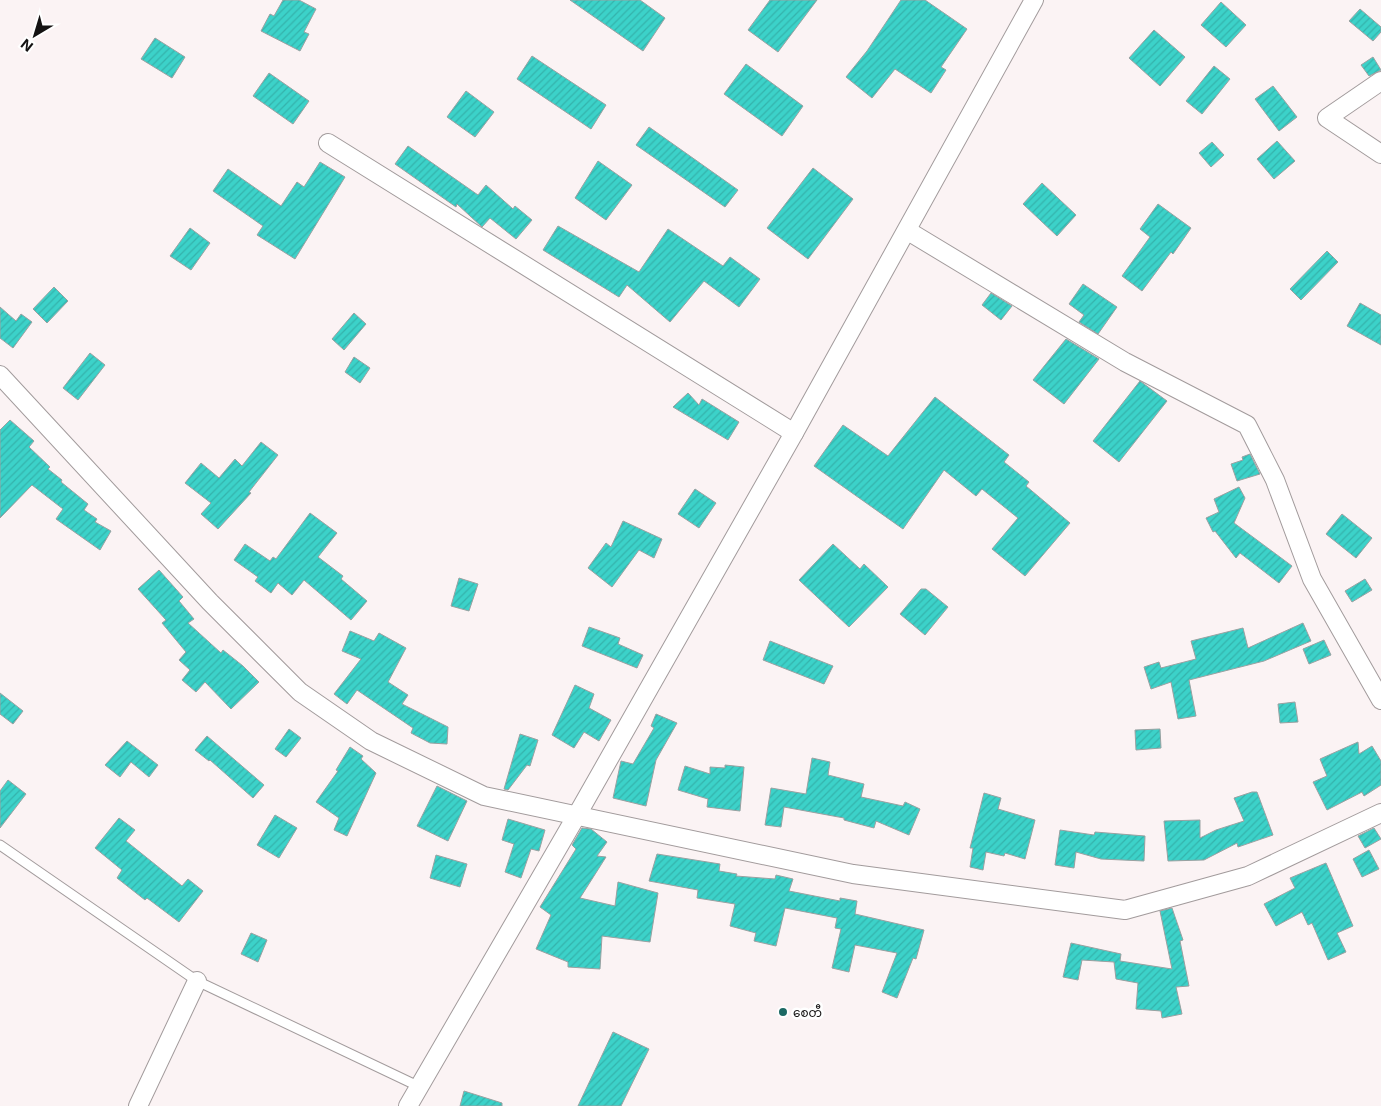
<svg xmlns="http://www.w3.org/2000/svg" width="1381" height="1106" viewBox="0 0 1381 1106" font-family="Inter,'Noto Sans Myanmar',sans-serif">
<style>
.building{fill:url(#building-hatch);stroke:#99a1a1}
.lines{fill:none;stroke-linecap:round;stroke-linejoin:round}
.service-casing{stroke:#a29b9c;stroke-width:11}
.minor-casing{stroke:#a29b9c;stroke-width:20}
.service{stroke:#fff;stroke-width:9}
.minor{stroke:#fff;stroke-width:18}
.poi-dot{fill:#1b6863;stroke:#fff;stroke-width:2}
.labels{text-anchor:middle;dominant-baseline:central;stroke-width:5;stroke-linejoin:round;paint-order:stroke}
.poi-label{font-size:12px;fill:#141212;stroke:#fff;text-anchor:start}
</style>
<defs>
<pattern id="building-hatch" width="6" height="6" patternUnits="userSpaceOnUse" patternTransform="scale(1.25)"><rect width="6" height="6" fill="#3cd2c9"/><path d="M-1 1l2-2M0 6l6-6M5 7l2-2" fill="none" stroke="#34b3ac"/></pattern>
</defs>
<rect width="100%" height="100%" fill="#fbf3f4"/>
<g class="building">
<path d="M 283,0 L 299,0 L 316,9 L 304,32 L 309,34 L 300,51 L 261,31 L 270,14 L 274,16 Z"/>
<path d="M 570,0 L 640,0 L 665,18 L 643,51 Z"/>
<path d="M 770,0 L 817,0 L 778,52 L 748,30 Z"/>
<path d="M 901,0 L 925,0 L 967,29 L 941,67 L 946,70 L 931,93 L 895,69 L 872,98 L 846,77 L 867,51 Z"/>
<path d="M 1221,2 L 1246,25 L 1226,47 L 1201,25 Z"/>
<path d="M 1360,9 L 1381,27 L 1381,32 L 1373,41 L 1349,21 Z"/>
<path d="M 1154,30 L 1185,57 L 1160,86 L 1129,58 Z"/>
<path d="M 155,38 L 185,57 L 172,78 L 141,59 Z"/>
<path d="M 532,56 L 606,105 L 591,129 L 517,79 Z"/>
<path d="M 1373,57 L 1381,70 L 1369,76 L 1361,65 Z"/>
<path d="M 746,64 L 803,106 L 782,136 L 724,94 Z"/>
<path d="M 1214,66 L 1230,79 L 1202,114 L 1186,101 Z"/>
<path d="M 269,73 L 309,101 L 293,124 L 253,96 Z"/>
<path d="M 1273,86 L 1297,117 L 1279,131 L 1255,99 Z"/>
<path d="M 466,91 L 494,112 L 475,137 L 447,117 Z"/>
<path d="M 649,127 L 738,190 L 725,207 L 636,145 Z"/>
<path d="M 1277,141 L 1295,161 L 1274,179 L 1257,159 Z"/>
<path d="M 1212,142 L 1224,155 L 1211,167 L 1199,153 Z"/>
<path d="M 408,146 L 478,195 L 486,185 L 513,209 L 515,206 L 532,220 L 516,239 L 490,218 L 482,227 L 457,204 L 456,207 L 395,164 Z"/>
<path d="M 598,161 L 632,185 L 606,220 L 575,198 Z"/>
<path d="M 320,162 L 345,177 L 295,259 L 257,235 L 263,226 L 213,191 L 228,169 L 281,206 L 297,182 L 304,187 Z"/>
<path d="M 813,168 L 853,199 L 808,259 L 767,228 Z"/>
<path d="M 1042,183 L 1076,215 L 1057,236 L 1023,204 Z"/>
<path d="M 1158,204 L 1191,228 L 1173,254 L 1171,252 L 1142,291 L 1122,276 L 1150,237 L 1140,229 Z"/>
<path d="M 558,226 L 639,272 L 668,229 L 723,266 L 730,257 L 760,279 L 739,307 L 704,281 L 670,322 L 627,285 L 619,297 L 543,250 Z"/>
<path d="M 190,228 L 210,243 L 191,270 L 170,256 Z"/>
<path d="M 1327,251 L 1338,262 L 1301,300 L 1290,289 Z"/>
<path d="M 1083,284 L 1117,307 L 1098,334 L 1079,322 L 1084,315 L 1069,304 Z"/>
<path d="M 54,287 L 68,301 L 47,323 L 33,309 Z"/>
<path d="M 991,293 L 1012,306 L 1001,320 L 982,305 Z"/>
<path d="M 1360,303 L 1381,315 L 1381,345 L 1347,326 Z"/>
<path d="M 0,307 L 16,321 L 21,314 L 32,322 L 13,348 L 0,338 Z"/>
<path d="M 354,313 L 366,324 L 344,350 L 332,339 Z"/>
<path d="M 1066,339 L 1099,359 L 1064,404 L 1033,380 Z"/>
<path d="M 90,353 L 105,365 L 78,400 L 63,388 Z"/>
<path d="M 354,357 L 370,368 L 360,383 L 345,372 Z"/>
<path d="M 1140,381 L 1167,401 L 1119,462 L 1093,441 Z"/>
<path d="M 688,393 L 699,405 L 702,399 L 739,422 L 728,440 L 673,407 Z"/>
<path d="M 935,397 L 1009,455 L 1004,462 L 1029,482 L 1026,486 L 1070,523 L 1025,576 L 992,549 L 1018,518 L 982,489 L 976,496 L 944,470 L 903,529 L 814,466 L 843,425 L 888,456 Z"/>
<path d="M 10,420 L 34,441 L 29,447 L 50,467 L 48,469 L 62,480 L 61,482 L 88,504 L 84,510 L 97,519 L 95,522 L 111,531 L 100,550 L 56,519 L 63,509 L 32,485 L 0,518 L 0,430 Z"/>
<path d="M 261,442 L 278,455 L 249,492 L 251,493 L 218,529 L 201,514 L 211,503 L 185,483 L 201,463 L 219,478 L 235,459 L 242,466 Z"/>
<path d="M 1250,454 L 1260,474 L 1237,481 L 1231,464 L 1243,460 L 1242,457 Z"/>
<path d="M 1239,487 L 1245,498 L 1234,523 L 1292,566 L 1279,583 L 1240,553 L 1236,558 L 1215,531 L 1213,532 L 1206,518 L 1219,512 L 1214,499 Z"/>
<path d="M 695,489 L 716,503 L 699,528 L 678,514 Z"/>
<path d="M 310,513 L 337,533 L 318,557 L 343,576 L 341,579 L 367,601 L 351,620 L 304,580 L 292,595 L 278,583 L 271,593 L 255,581 L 258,577 L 234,560 L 245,544 L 270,561 L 273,557 L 276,559 Z"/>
<path d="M 1342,514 L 1372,538 L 1356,558 L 1326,534 Z"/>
<path d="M 623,521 L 662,539 L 654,558 L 639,550 L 612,587 L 588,568 L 606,543 L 611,547 Z"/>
<path d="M 833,544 L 860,569 L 864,564 L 888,587 L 849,627 L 799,580 Z"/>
<path d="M 159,570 L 183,597 L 179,601 L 194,619 L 188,623 L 221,653 L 223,650 L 243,666 L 259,682 L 231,709 L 205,682 L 196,692 L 182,680 L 190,670 L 179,660 L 186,652 L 162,623 L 166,620 L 138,589 Z"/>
<path d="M 459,578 L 478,584 L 469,611 L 451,606 Z"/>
<path d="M 1365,579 L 1372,590 L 1352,602 L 1345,591 Z"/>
<path d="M 921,589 L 926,589 L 948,607 L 925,635 L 900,614 Z"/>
<path d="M 1303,623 L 1311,641 L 1264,661 L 1189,680 L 1196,716 L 1178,719 L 1171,682 L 1151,689 L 1144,667 L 1159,662 L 1161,668 L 1196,659 L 1191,641 L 1243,628 L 1248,648 Z"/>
<path d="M 589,627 L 620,638 L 618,644 L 643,655 L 637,668 L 582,646 Z"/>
<path d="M 350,631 L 374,641 L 379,633 L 406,648 L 388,682 L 408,695 L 402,704 L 448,727 L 447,744 L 430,743 L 411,733 L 413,728 L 357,690 L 347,704 L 334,694 L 361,659 L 342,651 Z"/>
<path d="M 1324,640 L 1331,655 L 1309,664 L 1303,649 Z"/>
<path d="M 770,641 L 833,666 L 824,684 L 763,660 Z"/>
<path d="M 575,685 L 594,694 L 589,708 L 611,720 L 599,741 L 584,732 L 574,748 L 552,735 Z"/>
<path d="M 0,693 L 23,711 L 13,724 L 0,714 Z"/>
<path d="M 1295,702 L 1298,722 L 1280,723 L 1278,704 Z"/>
<path d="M 656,714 L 677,723 L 656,760 L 646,806 L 613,798 L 621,761 L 633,764 L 654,728 L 651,726 Z"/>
<path d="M 289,729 L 301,738 L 286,757 L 275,749 Z"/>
<path d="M 1160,729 L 1161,748 L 1136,750 L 1135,730 Z"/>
<path d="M 520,734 L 538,740 L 530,766 L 527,765 L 508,790 L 504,789 Z"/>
<path d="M 207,736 L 264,785 L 253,798 L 210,760 L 209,761 L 195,750 Z"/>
<path d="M 127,741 L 158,765 L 149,777 L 131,762 L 120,777 L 105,765 Z"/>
<path d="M 1358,742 L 1359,754 L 1372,746 L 1381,761 L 1381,785 L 1364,796 L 1362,792 L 1327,810 L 1313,782 L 1327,776 L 1320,759 Z"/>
<path d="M 350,747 L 363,756 L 361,759 L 376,773 L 347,836 L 334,830 L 339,818 L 316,802 L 338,771 L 336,770 Z"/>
<path d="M 812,758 L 830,762 L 828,775 L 864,784 L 861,797 L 903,806 L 905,802 L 920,809 L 909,835 L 876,821 L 874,828 L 844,820 L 844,818 L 784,807 L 781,827 L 765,825 L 771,788 L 806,794 Z"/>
<path d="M 725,765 L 744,767 L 740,811 L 707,807 L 708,799 L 678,790 L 685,766 L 710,774 L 710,767 L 725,768 Z"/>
<path d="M 8,780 L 26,794 L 0,828 L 0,791 Z"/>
<path d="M 437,786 L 467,801 L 448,841 L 417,826 Z"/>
<path d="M 1252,792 L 1257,792 L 1273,835 L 1238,847 L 1237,843 L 1204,860 L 1168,861 L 1164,821 L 1200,820 L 1200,838 L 1216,830 L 1244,821 L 1234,798 Z"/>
<path d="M 984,793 L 1001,798 L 998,809 L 1035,820 L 1025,859 L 1005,853 L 1004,856 L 986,852 L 983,870 L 970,867 L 973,848 L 970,848 Z"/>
<path d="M 275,815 L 297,828 L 279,858 L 257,845 Z"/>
<path d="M 119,818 L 135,830 L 126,841 L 182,886 L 188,879 L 203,891 L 179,922 L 147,898 L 145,900 L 117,878 L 122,870 L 95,848 Z"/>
<path d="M 508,819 L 545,830 L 539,851 L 531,849 L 521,878 L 505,872 L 514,844 L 502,840 Z"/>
<path d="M 582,828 L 591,829 L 607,842 L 597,856 L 606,857 L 580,898 L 615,906 L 618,882 L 658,893 L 650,942 L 602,936 L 600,969 L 568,967 L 568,962 L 536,949 L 551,915 L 540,907 L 576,849 L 572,845 Z"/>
<path d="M 1374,828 L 1381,839 L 1365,848 L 1358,836 Z"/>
<path d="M 1060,830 L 1094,835 L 1095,832 L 1145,836 L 1144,861 L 1101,859 L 1076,852 L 1074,868 L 1055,865 Z"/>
<path d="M 1369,850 L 1379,869 L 1362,877 L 1353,859 Z"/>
<path d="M 657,854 L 720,864 L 719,871 L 737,874 L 736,876 L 775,879 L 776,875 L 793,879 L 789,891 L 840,901 L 840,898 L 857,901 L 855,914 L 924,930 L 916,959 L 913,958 L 897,998 L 882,992 L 897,953 L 855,945 L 849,972 L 832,968 L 841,929 L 835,928 L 837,918 L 785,908 L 776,946 L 754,941 L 756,933 L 730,926 L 735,904 L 697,898 L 698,890 L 649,881 Z"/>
<path d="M 436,855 L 467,864 L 460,887 L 430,878 Z"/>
<path d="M 1326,863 L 1353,926 L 1337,933 L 1346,952 L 1328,960 L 1312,923 L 1308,925 L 1302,912 L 1276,926 L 1264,904 L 1295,888 L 1290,878 Z"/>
<path d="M 1172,908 L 1183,940 L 1180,941 L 1189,986 L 1176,987 L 1182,1014 L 1162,1018 L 1161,1011 L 1136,1009 L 1138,983 L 1116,979 L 1114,962 L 1082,960 L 1078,980 L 1063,977 L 1071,943 L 1121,954 L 1120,961 L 1172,969 L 1160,911 Z"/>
<path d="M 251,933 L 267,940 L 258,962 L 241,954 Z"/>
<path d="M 613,1032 L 649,1049 L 621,1106 L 578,1106 Z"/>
<path d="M 464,1091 L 502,1103 L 502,1106 L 460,1106 Z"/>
</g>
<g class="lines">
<defs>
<path id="service" d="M 0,845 L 197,981 L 420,1087"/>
<g id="minor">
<path d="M 1381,81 L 1327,118 L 1381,154"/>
<path d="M 328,143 L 794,433"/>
<path d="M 908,231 L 1125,362 L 1247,425 L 1275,480 L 1312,579 L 1381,700"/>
<path d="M 0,375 L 210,602 L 300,692 L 371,741 L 484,796 L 853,874 L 1125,910 L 1248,876 L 1381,813"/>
<path d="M 138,1106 L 197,981"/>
<path d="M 408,1106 L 577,815 L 794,433 L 1034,0"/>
</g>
</defs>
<use href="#service" class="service-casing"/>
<use href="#minor" class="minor-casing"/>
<use href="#service" class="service"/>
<use href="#minor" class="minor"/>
</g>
<circle class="poi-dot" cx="783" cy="1012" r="5"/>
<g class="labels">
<g class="poi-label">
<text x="793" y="1012">စေတီ</text>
</g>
</g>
<g transform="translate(35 35) rotate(218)" stroke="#ffffff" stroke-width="4" paint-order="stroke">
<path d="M0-4L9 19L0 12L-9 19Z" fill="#141212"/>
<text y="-8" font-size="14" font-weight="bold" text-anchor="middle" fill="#141212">N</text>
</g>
</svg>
